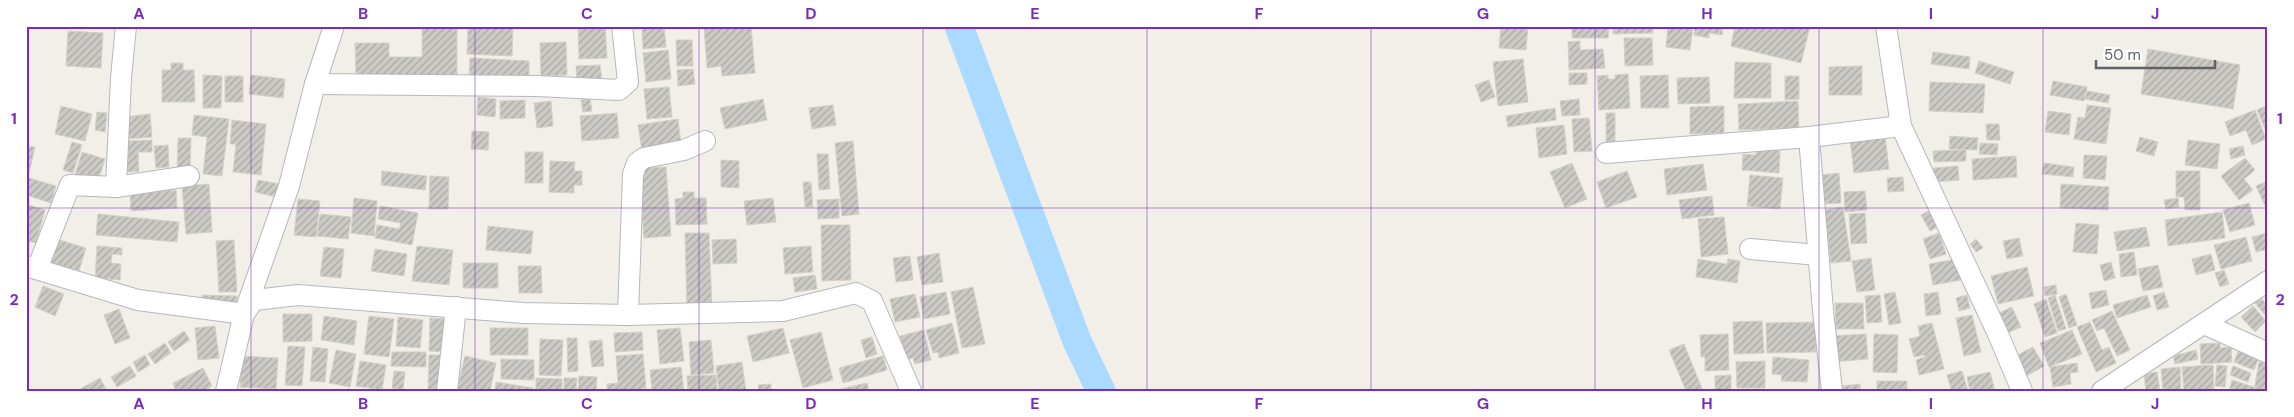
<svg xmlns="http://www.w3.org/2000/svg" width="2294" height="417" viewBox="0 0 2294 417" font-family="'DM Sans',sans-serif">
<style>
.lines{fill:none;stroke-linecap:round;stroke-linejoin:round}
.river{stroke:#aadaff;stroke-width:29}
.building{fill:url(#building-hatch);stroke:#d6d1c6}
.minor-casing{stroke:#b5b8bc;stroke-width:22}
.minor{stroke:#fff;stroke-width:20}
.grid{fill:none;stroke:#7b2cbf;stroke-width:1;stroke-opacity:0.55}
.neatline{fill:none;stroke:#7b2cbf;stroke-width:2}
.grid-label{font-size:16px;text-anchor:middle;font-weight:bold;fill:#7b2cbf}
</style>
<defs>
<pattern id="building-hatch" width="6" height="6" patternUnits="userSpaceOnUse" patternTransform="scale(1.25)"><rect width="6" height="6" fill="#cccac5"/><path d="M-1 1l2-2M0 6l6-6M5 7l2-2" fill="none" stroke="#a9a8a4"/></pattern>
</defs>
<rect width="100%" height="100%" fill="#f1efe8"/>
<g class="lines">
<path class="river" d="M 959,26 L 1077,341 L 1101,391"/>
</g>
<g class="building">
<path d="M 422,26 L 457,26 L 457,77 L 356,77 L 355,43 L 389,43 L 389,57 L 422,57 Z"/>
<path d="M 468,26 L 513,26 L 512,56 L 467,54 Z"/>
<path d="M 578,26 L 605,26 L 607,58 L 579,59 Z"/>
<path d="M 642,26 L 664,26 L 666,47 L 643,49 Z"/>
<path d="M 704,26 L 751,26 L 755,73 L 722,76 L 721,66 L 707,68 Z"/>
<path d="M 1501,26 L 1528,26 L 1526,50 L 1499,48 Z"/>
<path d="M 1572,26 L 1609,26 L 1608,38 L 1572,38 Z"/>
<path d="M 1613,26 L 1653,26 L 1653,33 L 1613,34 Z"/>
<path d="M 1668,26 L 1693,26 L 1690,50 L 1666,47 Z"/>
<path d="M 1695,26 L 1723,26 L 1722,35 L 1709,33 L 1709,38 L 1694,35 Z"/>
<path d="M 1735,26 L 1810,26 L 1801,63 L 1731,46 Z"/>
<path d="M 68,31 L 103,33 L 101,68 L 66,66 Z"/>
<path d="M 1624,38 L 1652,38 L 1653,65 L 1625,66 Z"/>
<path d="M 676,40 L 692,40 L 693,66 L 677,66 Z"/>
<path d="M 1580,41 L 1580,50 L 1603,49 L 1605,68 L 1569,70 L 1568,42 Z"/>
<path d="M 566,42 L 567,75 L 541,76 L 540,43 Z"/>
<path d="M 2148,49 L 2240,65 L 2233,109 L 2141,94 Z"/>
<path d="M 668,50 L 671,79 L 646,82 L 643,53 Z"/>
<path d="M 1933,52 L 1970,57 L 1969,69 L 1931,64 Z"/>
<path d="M 470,58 L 529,61 L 529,79 L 469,76 Z"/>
<path d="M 1523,59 L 1528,102 L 1498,106 L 1493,62 Z"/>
<path d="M 1979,61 L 2014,72 L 2010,84 L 1975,73 Z"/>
<path d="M 1735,62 L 1771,63 L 1771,98 L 1734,98 Z"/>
<path d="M 171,63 L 183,63 L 183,70 L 194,70 L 195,102 L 162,102 L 162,70 L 171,70 Z"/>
<path d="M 600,65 L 602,81 L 577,82 L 576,66 Z"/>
<path d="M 1862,66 L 1862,95 L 1829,95 L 1829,67 Z"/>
<path d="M 693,69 L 695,84 L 678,86 L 677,70 Z"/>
<path d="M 1569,73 L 1587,73 L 1587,84 L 1569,85 Z"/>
<path d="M 1628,74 L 1630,108 L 1599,110 L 1597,76 L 1608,75 L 1608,79 L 1615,79 L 1615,75 Z"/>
<path d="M 203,75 L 222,76 L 221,108 L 203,108 Z"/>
<path d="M 251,75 L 285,79 L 283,98 L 249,94 Z"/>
<path d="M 1668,75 L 1669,108 L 1641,108 L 1640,76 Z"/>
<rect x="225" y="76" width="18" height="26"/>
<path d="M 1785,76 L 1799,76 L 1799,99 L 1785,100 Z"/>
<path d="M 1709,77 L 1710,103 L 1678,104 L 1677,78 Z"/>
<path d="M 1489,80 L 1495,97 L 1481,102 L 1475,85 Z"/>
<path d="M 2053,81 L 2087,87 L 2084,101 L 2050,95 Z"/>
<path d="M 1930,82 L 1985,84 L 1983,113 L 1929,111 Z"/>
<path d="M 669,87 L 672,117 L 647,119 L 644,89 Z"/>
<path d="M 2087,91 L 2110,95 L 2108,103 L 2085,99 Z"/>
<path d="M 478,97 L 496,99 L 495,117 L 477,115 Z"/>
<path d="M 590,99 L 592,111 L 583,112 L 581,100 Z"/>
<path d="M 763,99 L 767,120 L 725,129 L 720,108 Z"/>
<path d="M 1579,99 L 1580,115 L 1562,116 L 1560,101 Z"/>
<path d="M 525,100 L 525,118 L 500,119 L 500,101 Z"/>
<path d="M 551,101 L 553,126 L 537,128 L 534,103 Z"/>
<path d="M 1798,101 L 1799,128 L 1739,130 L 1738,104 Z"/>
<path d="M 833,105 L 836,125 L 812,129 L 809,108 Z"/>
<path d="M 2087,105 L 2111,108 L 2106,144 L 2074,139 L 2078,117 L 2085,118 Z"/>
<path d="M 2268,105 L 2268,136 L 2257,110 Z"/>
<path d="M 61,106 L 92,114 L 85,141 L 55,134 Z"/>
<path d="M 1724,106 L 1724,133 L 1690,134 L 1690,107 Z"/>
<path d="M 1555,108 L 1556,120 L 1508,127 L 1506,116 Z"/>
<path d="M 2255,110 L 2266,139 L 2252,145 L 2246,130 L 2230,136 L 2225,122 Z"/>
<path d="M 2048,111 L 2071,114 L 2069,135 L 2045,132 Z"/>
<path d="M 97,112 L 107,113 L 105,132 L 95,130 Z"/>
<path d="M 617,113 L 619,138 L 582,141 L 580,116 Z"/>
<rect x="1606" y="113" width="9" height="29"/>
<path d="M 150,114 L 152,137 L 127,139 L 125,117 Z"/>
<path d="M 194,115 L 229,119 L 222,176 L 203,174 L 207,137 L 192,135 Z"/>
<path d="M 1589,118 L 1592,151 L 1574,152 L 1572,119 Z"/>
<path d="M 678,119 L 681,144 L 642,151 L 638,125 Z"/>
<path d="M 232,120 L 266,124 L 261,175 L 233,172 L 236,144 L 230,144 Z"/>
<path d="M 1986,124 L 1999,124 L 2000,140 L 1987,140 Z"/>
<path d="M 1564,125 L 1567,154 L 1539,158 L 1536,128 Z"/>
<path d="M 472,131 L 489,132 L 488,150 L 471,149 Z"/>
<path d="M 1885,136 L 1889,169 L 1854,173 L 1850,140 Z"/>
<path d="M 1950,136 L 1978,138 L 1977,150 L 1949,149 Z"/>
<path d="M 2140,137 L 2158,142 L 2154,156 L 2136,151 Z"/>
<path d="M 178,138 L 191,138 L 190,172 L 177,172 Z"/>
<path d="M 152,140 L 152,152 L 138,152 L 139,171 L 127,172 L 126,141 Z"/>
<path d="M 2188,140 L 2220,144 L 2217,169 L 2185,165 Z"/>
<path d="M 853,141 L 859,214 L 842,216 L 835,143 Z"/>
<path d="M 72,142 L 82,145 L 73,173 L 63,170 Z"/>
<path d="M 1980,143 L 1998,144 L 1997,155 L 1979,154 Z"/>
<path d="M 168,145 L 169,167 L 156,168 L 154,146 Z"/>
<path d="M 26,146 L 35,147 L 29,173 L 26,172 Z"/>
<path d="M 2243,146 L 2245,155 L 2231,159 L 2229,149 Z"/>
<path d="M 1756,149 L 1780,151 L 1779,173 L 1742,170 L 1743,154 L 1756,155 Z"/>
<path d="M 1966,150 L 1966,161 L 1934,162 L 1933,151 Z"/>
<path d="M 82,152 L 105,159 L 98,182 L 75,175 Z"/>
<rect x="525" y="152" width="18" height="31"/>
<path d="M 817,154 L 828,154 L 830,189 L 819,190 Z"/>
<path d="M 2084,155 L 2107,156 L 2105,180 L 2083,178 Z"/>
<path d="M 2016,156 L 2017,177 L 1973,180 L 1972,159 Z"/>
<path d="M 2245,158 L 2255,170 L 2244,179 L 2253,190 L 2239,200 L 2221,176 Z"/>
<path d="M 721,160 L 739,161 L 739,188 L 721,187 Z"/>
<path d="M 550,161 L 575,162 L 574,171 L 582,171 L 582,185 L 574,185 L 574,193 L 549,192 Z"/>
<path d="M 1572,163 L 1587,199 L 1565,208 L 1550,172 Z"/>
<path d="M 2044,163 L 2074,167 L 2073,177 L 2042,174 Z"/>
<path d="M 1703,164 L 1707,190 L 1667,195 L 1664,169 Z"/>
<path d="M 1958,166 L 1959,180 L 1934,182 L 1933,168 Z"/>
<path d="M 666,167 L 671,236 L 644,238 L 639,168 Z"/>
<path d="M 382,171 L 427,176 L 425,190 L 381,185 Z"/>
<path d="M 1627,171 L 1637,197 L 1606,208 L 1597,182 Z"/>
<path d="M 2176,171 L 2200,171 L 2200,210 L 2185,210 L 2184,197 L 2176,197 Z"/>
<path d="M 1839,173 L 1841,203 L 1823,204 L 1821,175 Z"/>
<path d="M 1750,175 L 1783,178 L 1780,209 L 1747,206 Z"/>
<path d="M 430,176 L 449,177 L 448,209 L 429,209 Z"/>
<path d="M 26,177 L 56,186 L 51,203 L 26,195 Z"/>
<path d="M 1903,177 L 1904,191 L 1888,192 L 1887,178 Z"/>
<path d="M 258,180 L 279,184 L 276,197 L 255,192 Z"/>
<path d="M 2268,181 L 2268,212 L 2256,186 Z"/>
<path d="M 803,182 L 811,182 L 813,207 L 805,207 Z"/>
<path d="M 209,184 L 212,232 L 186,234 L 182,186 Z"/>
<path d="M 2061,184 L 2109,187 L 2108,210 L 2060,208 Z"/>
<path d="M 176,190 L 177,208 L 131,211 L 130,193 Z"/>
<path d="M 1865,191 L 1867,210 L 1845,212 L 1844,192 Z"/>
<path d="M 683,192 L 694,192 L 694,198 L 706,198 L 707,224 L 676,225 L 675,199 L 683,198 Z"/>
<path d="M 1712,196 L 1714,215 L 1682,219 L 1679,200 Z"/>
<path d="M 354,198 L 377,201 L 374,236 L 351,233 Z"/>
<path d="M 773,198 L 776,222 L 747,225 L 744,201 Z"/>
<path d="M 2178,198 L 2179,207 L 2166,209 L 2164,200 Z"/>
<path d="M 298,199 L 320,201 L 316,237 L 294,235 Z"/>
<path d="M 839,199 L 839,218 L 818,219 L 817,200 Z"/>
<path d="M 2249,203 L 2255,225 L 2230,232 L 2223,210 Z"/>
<path d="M 26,204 L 45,210 L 36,243 L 26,241 Z"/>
<path d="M 380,206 L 418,213 L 412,245 L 375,238 L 377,225 L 399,229 L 401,223 L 378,219 Z"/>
<path d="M 1843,207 L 1851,261 L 1831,263 L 1824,210 Z"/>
<path d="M 1928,211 L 1938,227 L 1930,231 L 1921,215 Z"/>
<path d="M 2222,212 L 2225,238 L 2168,246 L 2165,220 Z"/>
<path d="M 1865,213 L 1867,243 L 1851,244 L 1849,214 Z"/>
<path d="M 98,214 L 179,222 L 177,242 L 96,235 Z"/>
<path d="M 320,214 L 351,217 L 348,239 L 317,236 Z"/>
<path d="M 1724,217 L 1728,254 L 1701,257 L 1698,219 Z"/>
<path d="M 2076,223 L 2099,225 L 2097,254 L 2073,252 Z"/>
<path d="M 821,225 L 850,225 L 851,280 L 822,281 Z"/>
<path d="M 488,226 L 533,231 L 531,254 L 486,250 Z"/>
<path d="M 2146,227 L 2150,246 L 2117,251 L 2114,232 Z"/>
<path d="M 685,233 L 709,233 L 712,308 L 687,309 Z"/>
<path d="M 1939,233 L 1946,254 L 1930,259 L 1923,239 Z"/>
<path d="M 2267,233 L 2268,249 L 2256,252 L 2252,237 Z"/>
<path d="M 2246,237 L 2252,261 L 2221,269 L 2214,245 Z"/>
<path d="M 53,238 L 86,248 L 79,271 L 46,261 Z"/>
<path d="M 2019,238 L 2023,256 L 2007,259 L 2003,241 Z"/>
<path d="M 736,239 L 737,263 L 713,264 L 712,240 Z"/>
<path d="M 1976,239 L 1983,248 L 1976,252 L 1970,244 Z"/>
<path d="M 234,240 L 237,292 L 219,292 L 216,241 Z"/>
<path d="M 97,246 L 122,248 L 122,255 L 112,254 L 111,263 L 121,264 L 120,280 L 95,278 Z"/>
<path d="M 417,246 L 453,250 L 449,285 L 412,281 Z"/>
<path d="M 811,246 L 813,272 L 785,274 L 783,248 Z"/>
<path d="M 324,247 L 344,249 L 341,278 L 320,276 Z"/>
<path d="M 375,249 L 407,254 L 404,276 L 371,271 Z"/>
<path d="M 2134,252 L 2137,275 L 2121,277 L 2119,254 Z"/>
<path d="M 939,253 L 943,282 L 922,285 L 917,257 Z"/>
<path d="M 2211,254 L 2215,270 L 2196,275 L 2192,259 Z"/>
<path d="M 910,256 L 913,280 L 896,282 L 893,258 Z"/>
<path d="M 1871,258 L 1875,290 L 1857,292 L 1852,261 Z"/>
<path d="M 1698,259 L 1727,264 L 1728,259 L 1740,261 L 1737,283 L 1696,277 Z"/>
<path d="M 1957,259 L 1961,280 L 1933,285 L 1929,264 Z"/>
<path d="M 2111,262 L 2115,278 L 2104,281 L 2100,265 Z"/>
<rect x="463" y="263" width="35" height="25"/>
<path d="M 2158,265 L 2163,287 L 2143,291 L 2138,269 Z"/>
<path d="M 518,266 L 541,266 L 542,293 L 519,293 Z"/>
<path d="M 2027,267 L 2034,296 L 1998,304 L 1991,276 Z"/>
<path d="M 2224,270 L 2229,284 L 2220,287 L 2215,273 Z"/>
<path d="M 815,275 L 817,289 L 795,292 L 793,278 Z"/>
<path d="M 2056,285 L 2057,294 L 2045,296 L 2044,287 Z"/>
<path d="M 43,286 L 64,294 L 55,316 L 35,307 Z"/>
<path d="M 973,287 L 985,344 L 962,348 L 951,292 Z"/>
<path d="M 2106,290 L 2109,305 L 2092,309 L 2089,293 Z"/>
<path d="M 946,292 L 950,314 L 924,319 L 920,297 Z"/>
<path d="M 1895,292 L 1901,323 L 1889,325 L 1884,294 Z"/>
<path d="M 1938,292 L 1941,314 L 1926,316 L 1924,294 Z"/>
<path d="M 2164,292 L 2169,307 L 2157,310 L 2153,296 Z"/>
<path d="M 915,294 L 920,317 L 895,322 L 890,299 Z"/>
<path d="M 2066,294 L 2077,325 L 2069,328 L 2059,297 Z"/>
<path d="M 202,295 L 237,296 L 237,306 L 202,305 Z"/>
<path d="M 1880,295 L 1882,322 L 1867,323 L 1865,296 Z"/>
<path d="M 1967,295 L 1970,308 L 1959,311 L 1956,298 Z"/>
<path d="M 2055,295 L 2066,329 L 2058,331 L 2048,298 Z"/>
<path d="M 2147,295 L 2151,307 L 2117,318 L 2113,305 Z"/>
<path d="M 2260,297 L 2268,306 L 2268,312 L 2265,315 L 2254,302 Z"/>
<path d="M 2046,299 L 2057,333 L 2045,337 L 2034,304 Z"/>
<path d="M 1835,303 L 1863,303 L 1864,329 L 1836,329 Z"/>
<path d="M 2253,306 L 2266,321 L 2255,332 L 2241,317 Z"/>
<path d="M 2012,307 L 2021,327 L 2007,333 L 1999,313 Z"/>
<path d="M 119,309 L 130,338 L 115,344 L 104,315 Z"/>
<path d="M 2112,311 L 2130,350 L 2117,356 L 2104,328 L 2097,331 L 2092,320 Z"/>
<path d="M 283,314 L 312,314 L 312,341 L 283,342 Z"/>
<path d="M 1972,315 L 1981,352 L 1964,356 L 1956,318 Z"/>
<path d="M 324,316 L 357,321 L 354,345 L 321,340 Z"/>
<path d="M 369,316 L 394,319 L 389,357 L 364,354 Z"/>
<path d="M 398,317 L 423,320 L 420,348 L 396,346 Z"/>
<path d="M 430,318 L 446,319 L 444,352 L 429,351 Z"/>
<path d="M 1762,321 L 1764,353 L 1734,354 L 1733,322 Z"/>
<path d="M 1815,322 L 1816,352 L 1767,353 L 1766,323 Z"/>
<path d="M 2090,322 L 2102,350 L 2109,347 L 2116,363 L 2096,372 L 2077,327 Z"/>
<path d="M 952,323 L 959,353 L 939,358 L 938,352 L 933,353 L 926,330 Z"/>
<path d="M 1932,323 L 1944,369 L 1919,375 L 1916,360 L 1925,357 L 1925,355 L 1914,357 L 1909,339 L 1920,336 L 1918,326 Z"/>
<path d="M 215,326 L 219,358 L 198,360 L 195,328 Z"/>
<rect x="490" y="328" width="38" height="27"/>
<path d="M 680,328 L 684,361 L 660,364 L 657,330 Z"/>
<path d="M 783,328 L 789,353 L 753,362 L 747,336 Z"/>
<path d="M 924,330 L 931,360 L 915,364 L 913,358 L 906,360 L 900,336 Z"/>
<path d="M 2072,330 L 2082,354 L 2049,367 L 2040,343 Z"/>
<path d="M 184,331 L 190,340 L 174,351 L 168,342 Z"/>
<path d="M 642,332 L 643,350 L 615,352 L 614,333 Z"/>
<path d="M 821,332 L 833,380 L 803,388 L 790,340 Z"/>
<path d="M 1728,334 L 1729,370 L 1705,371 L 1705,357 L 1701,357 L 1700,335 Z"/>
<path d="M 1866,334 L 1868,359 L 1831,362 L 1829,336 Z"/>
<path d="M 1874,334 L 1898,335 L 1897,373 L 1873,372 Z"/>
<path d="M 872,337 L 877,354 L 866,358 L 861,340 Z"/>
<path d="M 567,338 L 577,338 L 578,371 L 568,372 Z"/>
<path d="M 540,339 L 563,340 L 561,376 L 539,375 Z"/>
<path d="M 602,340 L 604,366 L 592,367 L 589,341 Z"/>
<path d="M 711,340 L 714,373 L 691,375 L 689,342 Z"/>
<path d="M 165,343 L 171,353 L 155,364 L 148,354 Z"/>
<path d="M 2220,343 L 2220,348 L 2231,347 L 2232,362 L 2201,364 L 2200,344 Z"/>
<path d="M 1684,344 L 1703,391 L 1686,391 L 1669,350 Z"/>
<path d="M 288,346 L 305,347 L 302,386 L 285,385 Z"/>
<path d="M 313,347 L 328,349 L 325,382 L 310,381 Z"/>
<path d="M 2033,347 L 2044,366 L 2025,377 L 2014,357 Z"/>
<path d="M 2239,349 L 2259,357 L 2254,370 L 2234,362 Z"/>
<path d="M 336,350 L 356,354 L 350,387 L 329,383 Z"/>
<path d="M 2196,350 L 2198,359 L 2175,364 L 2173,356 Z"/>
<path d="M 392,352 L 426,352 L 426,367 L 391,366 Z"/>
<path d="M 643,354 L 646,388 L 633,391 L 607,391 L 607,384 L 618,383 L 616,356 Z"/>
<path d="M 145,355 L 150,365 L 138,372 L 133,362 Z"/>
<path d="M 429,355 L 445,355 L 443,391 L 428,390 Z"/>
<path d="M 242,356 L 278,358 L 276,389 L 240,387 Z"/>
<path d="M 465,356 L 496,363 L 490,391 L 457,390 Z"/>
<path d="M 883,356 L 887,370 L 843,383 L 839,368 Z"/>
<path d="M 1773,357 L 1809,360 L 1807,382 L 1781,381 L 1782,375 L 1772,374 Z"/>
<path d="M 501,359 L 534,360 L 534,380 L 501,379 Z"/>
<path d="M 360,361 L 386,365 L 382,390 L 356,386 Z"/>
<path d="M 1765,361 L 1765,388 L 1737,388 L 1736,362 Z"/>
<path d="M 742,362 L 746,391 L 719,391 L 716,366 Z"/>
<path d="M 2259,362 L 2268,364 L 2268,391 L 2254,391 Z"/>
<path d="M 2077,363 L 2078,372 L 2070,373 L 2071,384 L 2053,387 L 2050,367 Z"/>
<path d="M 2213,365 L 2214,391 L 2184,391 L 2182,367 Z"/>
<path d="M 2217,365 L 2227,366 L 2225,387 L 2215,386 Z"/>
<path d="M 130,366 L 136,376 L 117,387 L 111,377 Z"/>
<path d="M 2233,366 L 2251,373 L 2248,382 L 2230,375 Z"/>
<path d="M 681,367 L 684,391 L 652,391 L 650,370 Z"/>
<path d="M 2180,367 L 2181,391 L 2163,391 L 2161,369 Z"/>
<path d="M 203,368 L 212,386 L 204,391 L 176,391 L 173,383 Z"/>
<path d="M 394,371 L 405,372 L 403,390 L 392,388 Z"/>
<path d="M 1962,371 L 1968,391 L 1945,391 L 1951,389 L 1947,375 Z"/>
<path d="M 1990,372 L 1995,391 L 1970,391 L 1967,377 Z"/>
<path d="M 2157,372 L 2160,391 L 2146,391 L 2144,374 Z"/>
<path d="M 716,375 L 717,391 L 688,391 L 687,376 Z"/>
<path d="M 1731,375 L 1731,391 L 1715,391 L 1715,376 Z"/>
<path d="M 579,376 L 597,377 L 596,391 L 578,391 Z"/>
<path d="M 100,378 L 107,391 L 81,391 L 80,389 Z"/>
<path d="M 536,378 L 562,379 L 562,391 L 536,391 Z"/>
<path d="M 564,378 L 577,378 L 576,391 L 564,391 Z"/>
<path d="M 2232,380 L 2254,387 L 2253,391 L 2229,391 Z"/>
<rect x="1877" y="381" width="30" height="10"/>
<path d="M 496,382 L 533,388 L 533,391 L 495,391 Z"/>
<path d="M 867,383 L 869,391 L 831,391 Z"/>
<path d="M 771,384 L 771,391 L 759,391 L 758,385 Z"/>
<path d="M 1860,384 L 1861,391 L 1842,391 L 1842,386 Z"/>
</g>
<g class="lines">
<defs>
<g id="minor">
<path d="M 1886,26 L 1901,126 L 1998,334 L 2022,391"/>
<path d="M 315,84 L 537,86 L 619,90 L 628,82 L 622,26"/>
<path d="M 1606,153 L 1809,137"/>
<path d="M 116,187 L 189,176"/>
<path d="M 1750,249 L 1818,255"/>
<path d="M 26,266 L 138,300 L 244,314"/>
<path d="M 37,269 L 70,185 L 116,187 L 121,78 L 126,26"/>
<path d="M 244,314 L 254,300 L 298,295 L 523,313 L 628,315 L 783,311 L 856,293 L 872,301 L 911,391"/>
<path d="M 628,315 L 633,174 L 637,163 L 644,158 L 684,150 L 705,141"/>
<path d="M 2204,324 L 2268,353"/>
<path d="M 226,391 L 244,314 L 289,186 L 315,84 L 334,26"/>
<path d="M 447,391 L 456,307"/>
<path d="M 1832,391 L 1823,311 L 1809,137 L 1901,126"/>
<path d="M 2102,391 L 2268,281"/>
</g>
</defs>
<use href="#minor" class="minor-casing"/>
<use href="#minor" class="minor"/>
</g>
<path class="grid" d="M 251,26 L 251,391M 475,26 L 475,391M 699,26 L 699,391M 923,26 L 923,391M 1147,26 L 1147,391M 1371,26 L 1371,391M 1595,26 L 1595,391M 1819,26 L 1819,391M 2043,26 L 2043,391M 26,208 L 2268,208"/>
<rect width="2294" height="417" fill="none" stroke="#ffffff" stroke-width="55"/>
<path d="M2096 60v8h119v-8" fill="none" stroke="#5f6368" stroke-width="2.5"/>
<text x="2104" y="60" font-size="15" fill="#5f6368" stroke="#ffffff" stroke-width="4" paint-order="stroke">50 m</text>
<rect x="28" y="28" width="2238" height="362" class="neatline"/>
<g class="grid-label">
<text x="139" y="19">A</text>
<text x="363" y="19">B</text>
<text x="587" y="19">C</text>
<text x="811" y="19">D</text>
<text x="1035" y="19">E</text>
<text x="1259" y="19">F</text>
<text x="1483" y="19">G</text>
<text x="1707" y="19">H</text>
<text x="1931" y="19">I</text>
<text x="2155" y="19">J</text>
<text x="14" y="124">1</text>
<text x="2280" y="124">1</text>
<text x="14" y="305">2</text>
<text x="2280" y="305">2</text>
<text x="139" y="409">A</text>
<text x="363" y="409">B</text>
<text x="587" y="409">C</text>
<text x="811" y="409">D</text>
<text x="1035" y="409">E</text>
<text x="1259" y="409">F</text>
<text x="1483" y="409">G</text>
<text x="1707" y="409">H</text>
<text x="1931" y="409">I</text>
<text x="2155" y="409">J</text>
</g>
</svg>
